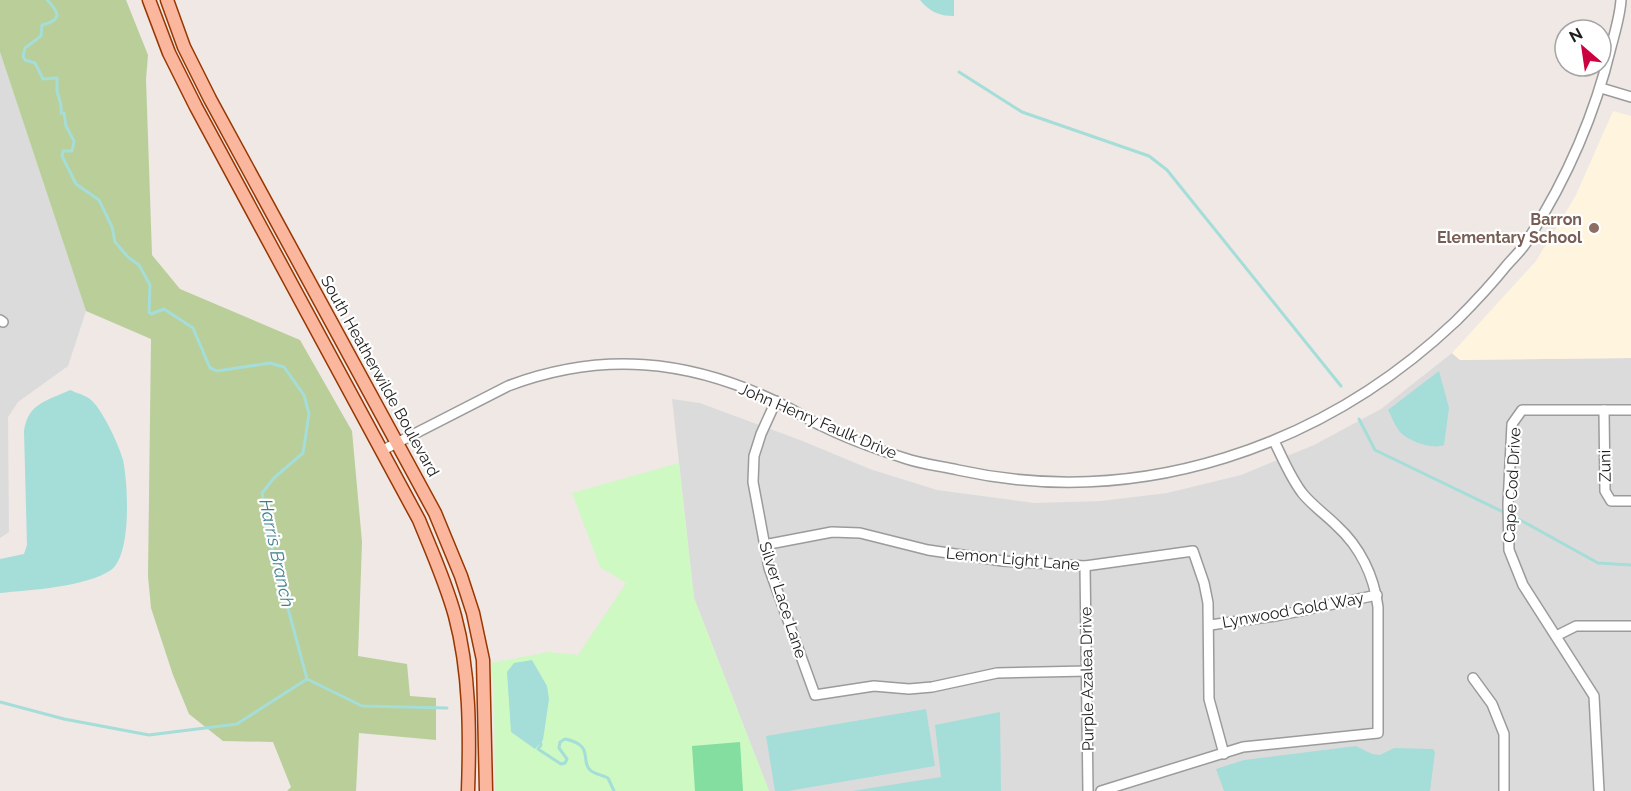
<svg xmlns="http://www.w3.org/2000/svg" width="1631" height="791" viewBox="0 0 1631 791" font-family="Raleway,sans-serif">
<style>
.residential{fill:#dcdbdc}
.education{fill:#fff5de}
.forest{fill:#b9ce99}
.park{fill:#cef9c2}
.pitch{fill:#83de9f}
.water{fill:#a5ddd8}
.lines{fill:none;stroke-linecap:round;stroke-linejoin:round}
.stream{stroke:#a5ddd8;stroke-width:3}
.minor-casing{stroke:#9b9b9b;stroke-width:12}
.major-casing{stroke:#983701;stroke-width:15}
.minor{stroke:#fff;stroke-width:9}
.major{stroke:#fbb69e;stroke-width:12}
.education-dot{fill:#8d6e63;stroke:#fff;stroke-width:2}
.labels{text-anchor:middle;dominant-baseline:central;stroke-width:4.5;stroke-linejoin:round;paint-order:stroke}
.education-label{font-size:16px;font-weight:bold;fill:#785e54;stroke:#fff;text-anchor:end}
.street-label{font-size:16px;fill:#1e1e1e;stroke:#fff}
.water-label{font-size:18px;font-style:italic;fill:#3f7f8f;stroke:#fff}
</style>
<rect width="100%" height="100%" fill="#efe8e5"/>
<g class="residential">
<path d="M 0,52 L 86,311 L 68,366 L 18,402 L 8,417 L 9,532 L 0,538 Z"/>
<path d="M 1452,353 L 1460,360 L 1631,358 L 1631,791 L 769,791 L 694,598 L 672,399 L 700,403 L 800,440 L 870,469 L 937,490 L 1034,503 L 1101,501 L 1167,493 L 1241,475 L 1314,445 L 1381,409 Z"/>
</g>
<path class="education" d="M 1613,111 L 1631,116 L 1631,358 L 1460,360 L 1452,353 L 1536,261 L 1576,195 Z"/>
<path class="forest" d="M 0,0 L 126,0 L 148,55 L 146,79 L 152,255 L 180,289 L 300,340 L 352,431 L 362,542 L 358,656 L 407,664 L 410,696 L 436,698 L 436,740 L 359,733 L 356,791 L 287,791 L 291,787 L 273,742 L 223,741 L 189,714 L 173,675 L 151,608 L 148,576 L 151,339 L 86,311 L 0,52 Z"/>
<path class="park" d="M 679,463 L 694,598 L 769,791 L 495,791 L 494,696 L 491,663 L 548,652 L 578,655 L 626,583 L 600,567 L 572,493 Z"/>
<path class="pitch" d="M 740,742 L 743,791 L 695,791 L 692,746 Z"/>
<g class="water">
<path d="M 920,0 L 954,0 L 954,16 C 939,16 930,12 920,0 Z"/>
<path d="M 1439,371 L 1449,408 L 1444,445 C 1433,450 1408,441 1400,432 C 1395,426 1392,417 1388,410 Z"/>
<path d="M 70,390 C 76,393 86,395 91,400 C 102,409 119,445 123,460 C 128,483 132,555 111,570 C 86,587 30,590 0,593 L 0,559 L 24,554 L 27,545 L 24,431 C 28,403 47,401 70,390 Z"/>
<path d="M 532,660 L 547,686 L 549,699 L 543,740 L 535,749 L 511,732 L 507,672 L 514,663 Z"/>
<path d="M 926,709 L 935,766 L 788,791 L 775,791 L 766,736 Z"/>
<path d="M 1000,712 L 1001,791 L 852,791 L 941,777 L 935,725 Z"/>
<path d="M 1356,746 L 1372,754 L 1380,755 L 1394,748 L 1433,749 L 1435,752 L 1430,791 L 1224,791 L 1216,769 L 1244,760 Z"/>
</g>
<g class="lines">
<g class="stream">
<path d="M 47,0 C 60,13 62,20 42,25 L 41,36 L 25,48 L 23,56 L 25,60 L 35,63 L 43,79 L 57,78 L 57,91 L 61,105 L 61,113 L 64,113 L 66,126 L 74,141 L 72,151 L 63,151 L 62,156 L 76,184 L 99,200 L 112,227 L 115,242 L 128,257 L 139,265 L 150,285 L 149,312 L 151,314 L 164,309 L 193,328 L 210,368 L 217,371 L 270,363 L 284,367 L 304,395 L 309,414 L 303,453 L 274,478 L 262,493 L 273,553 L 307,679"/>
<path d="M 959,72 L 1022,112 L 1149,156 L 1167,170 L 1341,386"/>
<path d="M 1359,419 L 1375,450 L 1524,522 L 1598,563 L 1631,565"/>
<path d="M 307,679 L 362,706 L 447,708"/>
<path d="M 0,702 L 64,719 L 149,735 L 237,724 L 307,679"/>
<path d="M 540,740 L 541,745 L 538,749 L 561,764 L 565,763 L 567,759 L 559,748 L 560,742 L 565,739 C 595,745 580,761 590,770 C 594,774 602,775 608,778 L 614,791"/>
</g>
<defs>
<g id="minor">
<path d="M 1601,88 L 1631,97"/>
<path d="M 0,320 L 3,322"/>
<path d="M 776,401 L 761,434 L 754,456 L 753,482 L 769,568 L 815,695 L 874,686 L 909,689 L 932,687 L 997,673 L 1088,671"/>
<path d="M 1604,410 L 1605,491 L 1611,501 L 1631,501"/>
<path d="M 381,451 L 508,386 C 601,351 688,359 777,402 C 792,409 805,418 820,425 C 846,438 876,449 904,458 C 921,464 940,466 958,470 C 1140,510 1323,447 1456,321 C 1474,303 1491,285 1507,265 C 1515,256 1524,248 1529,238 C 1566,180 1595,114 1611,47 C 1615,32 1620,16 1621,0"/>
<path d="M 764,545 L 832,532 L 860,533 L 928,550 L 1003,561 L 1085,566 L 1193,551 L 1204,583 L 1208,603 L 1209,699 L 1224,754"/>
<path d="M 1085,566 L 1088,791"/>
<path d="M 1210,625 L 1276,616 L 1377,595"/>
<path d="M 1556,636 L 1576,626 L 1631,626"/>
<path d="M 1473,678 L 1492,704 L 1504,734 L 1504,791"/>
<path d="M 1101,791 L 1243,747 L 1378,733 L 1378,607 C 1374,576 1360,547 1337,526 C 1326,515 1313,506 1303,494 C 1291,479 1283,459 1274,441"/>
<path d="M 1599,791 L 1594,696 L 1523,585 L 1509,550 L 1508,504 L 1512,424 L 1522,410 L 1631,410"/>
</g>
<g id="major">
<path d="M 149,0 L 169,53 L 196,107 L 419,520 C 432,552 446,583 455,616 C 470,672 470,733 468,791"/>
<path d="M 167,0 L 184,47 L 210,99 L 435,513 L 461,576 L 473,613 L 483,660 L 486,791"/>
</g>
</defs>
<use href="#minor" class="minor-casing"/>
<use href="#major" class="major-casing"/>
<use href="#minor" class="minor"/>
<use href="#major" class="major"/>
</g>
<circle class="education-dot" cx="1594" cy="228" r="6"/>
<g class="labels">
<g class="education-label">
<text x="1582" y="219">Barron<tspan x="1582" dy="18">Elementary School</tspan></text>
</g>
<g class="street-label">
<text transform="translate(380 376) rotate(61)">South Heatherwilde Boulevard</text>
<text transform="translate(818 421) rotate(23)">John Henry Faulk Drive</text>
<text transform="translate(1605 466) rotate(-91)">Zuni</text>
<text transform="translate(1512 485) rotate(-87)">Cape Cod Drive</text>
<text transform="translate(1013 559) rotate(5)">Lemon Light Lane</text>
<text transform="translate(783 600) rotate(72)">Silver Lace Lane</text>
<text transform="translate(1293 610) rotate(-10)">Lynwood Gold Way</text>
<text transform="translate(1087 679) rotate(-91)">Purple Azalea Drive</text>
</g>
<g class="water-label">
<text transform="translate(277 553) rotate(78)">Harris Branch</text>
</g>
</g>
<g transform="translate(1583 48) rotate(331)"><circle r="28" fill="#ffffff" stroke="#a5a5a5" stroke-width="1.5"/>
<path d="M0-4.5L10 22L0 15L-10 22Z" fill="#cc013f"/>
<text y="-9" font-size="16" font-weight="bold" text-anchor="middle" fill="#1e1e1e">N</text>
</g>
</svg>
